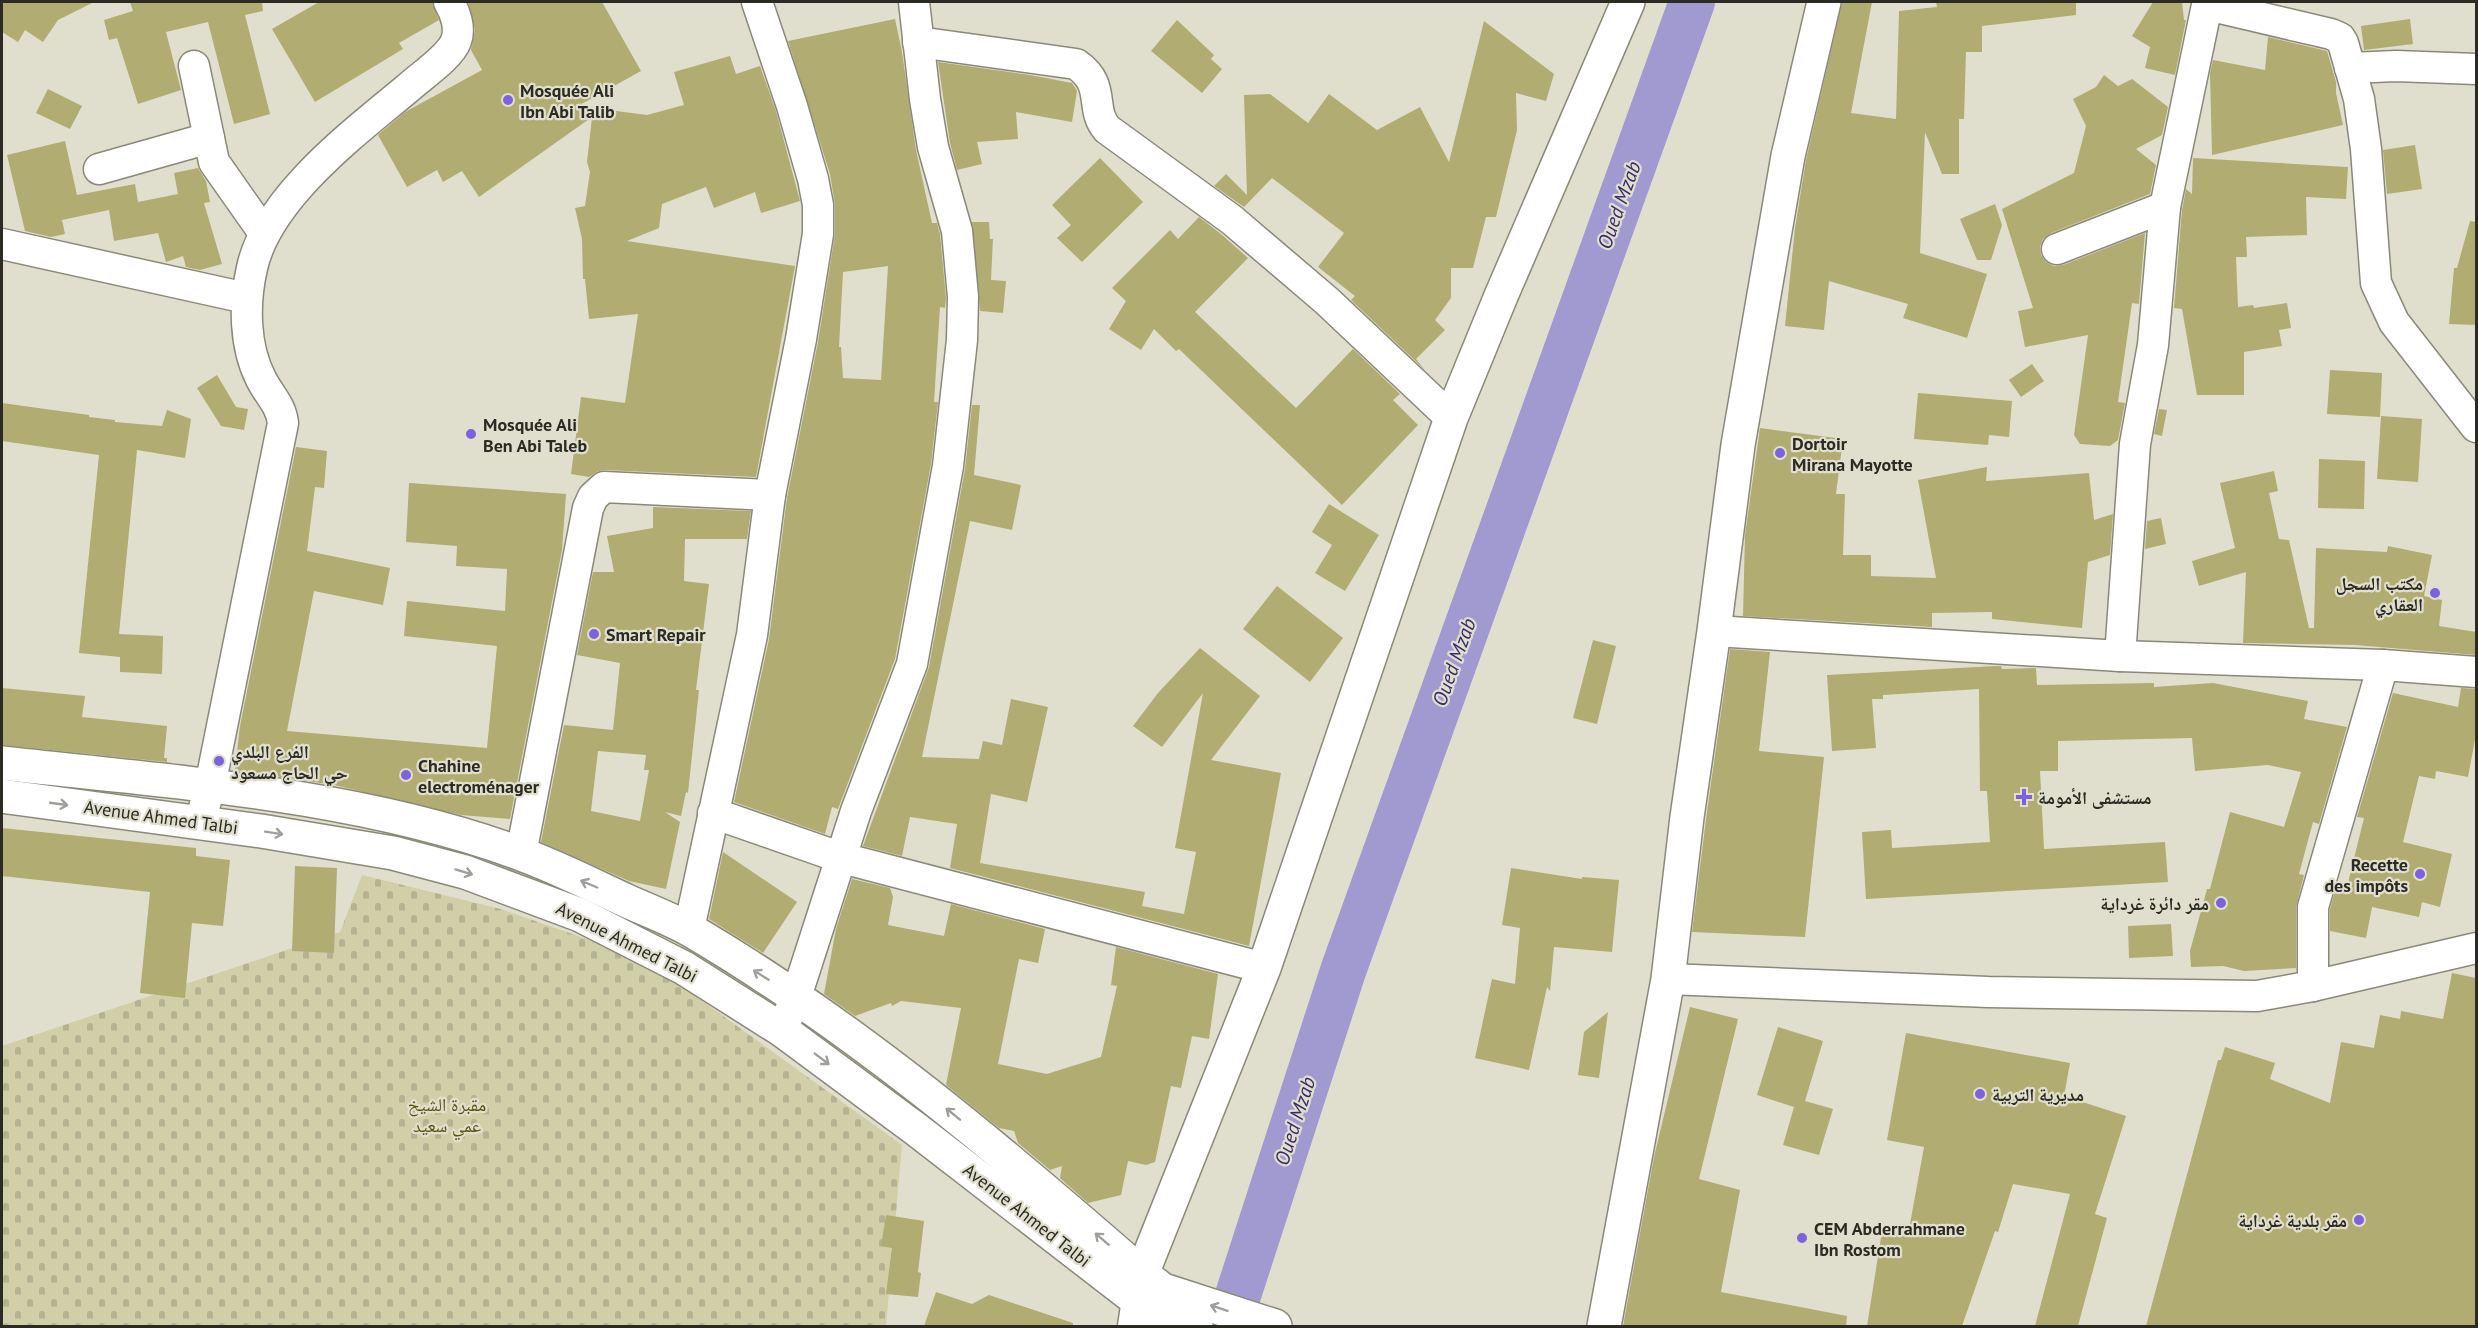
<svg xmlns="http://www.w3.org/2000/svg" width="2478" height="1328" viewBox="0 0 2478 1328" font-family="'PT Sans','Noto Naskh Arabic',sans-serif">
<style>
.cemetery{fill:url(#cemetery-stones)}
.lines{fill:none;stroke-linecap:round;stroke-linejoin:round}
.river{stroke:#a09ad0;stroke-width:46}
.building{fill:#b1ac72;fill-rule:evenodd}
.minor-casing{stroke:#8a8979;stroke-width:33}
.major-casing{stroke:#8a8979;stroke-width:36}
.minor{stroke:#fff;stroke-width:30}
.major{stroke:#fff;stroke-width:33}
.oneway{stroke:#a09f9c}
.poi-dot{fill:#7c62dd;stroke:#e0dfcd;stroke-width:2}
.labels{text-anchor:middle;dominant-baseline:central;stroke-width:4.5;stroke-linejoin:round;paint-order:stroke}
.poi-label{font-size:18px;font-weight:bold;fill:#2b2a23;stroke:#e0dfcd;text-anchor:start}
.street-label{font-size:18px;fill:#2b2a23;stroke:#e0dfcd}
.park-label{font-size:18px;fill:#585209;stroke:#e0dfcd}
.water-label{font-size:20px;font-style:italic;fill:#382a6b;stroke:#e0dfcd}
</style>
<defs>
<pattern id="cemetery-stones" width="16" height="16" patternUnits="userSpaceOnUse" patternTransform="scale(1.5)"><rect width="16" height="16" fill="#d1cfa8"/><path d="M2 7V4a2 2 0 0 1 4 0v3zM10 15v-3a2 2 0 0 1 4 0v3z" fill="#b4b290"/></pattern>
</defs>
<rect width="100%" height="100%" fill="#e0dfcd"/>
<path class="cemetery" d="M 362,875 L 501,909 L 644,959 L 902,1145 L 886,1326 L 2,1326 L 2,1046 L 340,932 Z"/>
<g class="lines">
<path class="river" d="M 1228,1326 L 1343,971 L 1692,2"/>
</g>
<g class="building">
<path d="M 2,2 L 94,2 L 58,20 L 43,42 L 25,30 L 18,42 L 2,32 Z"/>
<path d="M 130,2 L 262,2 L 263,11 L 245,15 L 270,114 L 234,124 L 208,22 L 166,32 L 181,90 L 138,104 L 117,38 L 109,40 L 104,20 L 133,11 Z"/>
<path d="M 319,2 L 432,2 L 439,20 L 399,43 L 403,49 L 315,102 L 272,29 Z"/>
<path d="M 468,2 L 602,2 L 641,71 L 578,106 L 647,115 L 684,105 L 674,72 L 730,56 L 736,74 L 760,66 L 776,111 L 800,201 L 761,213 L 755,192 L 714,208 L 706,187 L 662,204 L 659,228 L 627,241 L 795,266 L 756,477 L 605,470 L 598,471 L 589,477 L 571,474 L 581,397 L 625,403 L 638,314 L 589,319 L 585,279 L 583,279 L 582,239 L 575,208 L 585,206 L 590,172 L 587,162 L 592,117 L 479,197 L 462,171 L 443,182 L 437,170 L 407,187 L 378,135 L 405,112 L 482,70 L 471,50 L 475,30 Z"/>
<path d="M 1842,2 L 1872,2 L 1851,113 L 1896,119 L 1899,11 L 1937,7 L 1936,2 L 2076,2 L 2076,15 L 1982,26 L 1982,52 L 1966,52 L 1964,119 L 1959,119 L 1959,174 L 1942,174 L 1925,132 L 1920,253 L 1987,274 L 1967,338 L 1903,318 L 1908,304 L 1829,281 L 1824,330 L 1785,326 L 1795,228 L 1806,160 Z"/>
<path d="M 2153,2 L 2182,2 L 2184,20 L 2186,20 L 2175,75 L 2145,68 L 2150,47 L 2132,36 Z"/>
<path d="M 895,19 L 902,52 L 916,150 L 932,223 L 937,223 L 940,234 L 946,298 L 945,308 L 940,307 L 934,402 L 938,402 L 931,464 L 895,659 L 838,809 L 832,807 L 825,834 L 734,802 L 769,639 L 787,498 L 818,342 L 835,234 L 835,205 L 830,174 L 788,41 ZM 888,266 L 881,380 L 843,378 L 841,347 L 839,347 L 843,272 Z"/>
<path d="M 2410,19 L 2413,44 L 2364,50 L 2361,26 Z"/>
<path d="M 1177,20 L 1214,55 L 1211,59 L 1222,69 L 1202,93 L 1151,51 Z"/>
<path d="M 1484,21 L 1554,74 L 1546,101 L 1516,93 L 1517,130 L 1496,217 L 1486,217 L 1473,268 L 1451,268 L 1451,298 L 1435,320 L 1445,330 L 1416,359 L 1425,370 L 1351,300 L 1355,296 L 1318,267 L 1344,233 L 1272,178 L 1244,207 L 1214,186 L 1226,174 L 1247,195 L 1244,95 L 1270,94 L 1308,123 L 1329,94 L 1377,130 L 1420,107 L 1449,162 Z"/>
<path d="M 2268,37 L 2327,51 L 2336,82 L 2336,93 L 2343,125 L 2212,155 L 2210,73 L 2213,60 L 2265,70 Z"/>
<path d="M 938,62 L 1030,75 L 1072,83 L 1077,91 L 1072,122 L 1016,112 L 1018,139 L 977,142 L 982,164 L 957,170 L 950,143 Z"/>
<path d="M 2104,75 L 2118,86 L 2132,79 L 2168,107 L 2162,135 L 2136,149 L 2156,165 L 2150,194 L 2051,233 L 2043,239 L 2040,247 L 2041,255 L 2046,262 L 2054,266 L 2063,265 L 2145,233 L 2139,304 L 2132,303 L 2118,402 L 2125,403 L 2118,440 L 2110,446 L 2080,444 L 2074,435 L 2088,335 L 2025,347 L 2018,311 L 2033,308 L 2002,209 L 2074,173 L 2086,126 L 2073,99 L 2096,87 Z"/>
<path d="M 48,89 L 82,106 L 70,129 L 36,113 Z"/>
<path d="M 65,141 L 77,195 L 135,184 L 138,202 L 178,194 L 174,173 L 198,168 L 206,181 L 210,202 L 204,203 L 222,264 L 200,270 L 186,267 L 183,256 L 166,262 L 158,233 L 114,241 L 109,210 L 62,220 L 65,234 L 51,237 L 25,231 L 7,155 Z"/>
<path d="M 2415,145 L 2422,189 L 2387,194 L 2383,150 Z"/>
<path d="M 1100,158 L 1143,202 L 1082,262 L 1057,238 L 1071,225 L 1052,205 Z"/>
<path d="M 2193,158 L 2348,167 L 2346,199 L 2306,197 L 2307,235 L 2246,237 L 2247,257 L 2236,257 L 2238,307 L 2253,305 L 2254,308 L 2287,303 L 2291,328 L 2279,330 L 2282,346 L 2244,352 L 2244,395 L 2197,395 L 2182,309 L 2174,308 L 2182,210 L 2186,189 L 2192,194 Z"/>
<path d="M 1995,204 L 2002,225 L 1991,260 L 1977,260 L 1960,219 Z"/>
<path d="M 1199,217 L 1221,234 L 1248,258 L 1195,312 L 1296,408 L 1353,349 L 1400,394 L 1393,400 L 1418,425 L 1342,505 L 1179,349 L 1176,351 L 1154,329 L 1141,350 L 1109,329 L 1126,301 L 1112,288 L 1170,230 L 1178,239 Z"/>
<path d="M 2470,221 L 2476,222 L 2476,325 L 2449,324 L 2454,268 L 2457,268 Z"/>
<path d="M 972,222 L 989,222 L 990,239 L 993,239 L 991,280 L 1006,281 L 1003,313 L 980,311 Z"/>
<path d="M 2032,364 L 2044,381 L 2021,397 L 2009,380 Z"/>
<path d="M 2330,370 L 2382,373 L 2380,417 L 2327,414 Z"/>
<path d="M 217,375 L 236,407 L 248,409 L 244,430 L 221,426 L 197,388 Z"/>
<path d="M 1918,393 L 2012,401 L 2009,437 L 1989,435 L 1988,445 L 1914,439 Z"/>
<path d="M 2,403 L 89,415 L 89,417 L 115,420 L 115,422 L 162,426 L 167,410 L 191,419 L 185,458 L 137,450 L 119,634 L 163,636 L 162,674 L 120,672 L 120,657 L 79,653 L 99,455 L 2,441 Z"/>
<path d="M 972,405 L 980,405 L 974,475 L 1021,485 L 1012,530 L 970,521 L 922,757 L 979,759 L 983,741 L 1002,745 L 1011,699 L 1048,707 L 1027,802 L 991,794 L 980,863 L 1145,892 L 1142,906 L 1184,914 L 1196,852 L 1175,848 L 1203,693 L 1162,747 L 1133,726 L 1158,693 L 1200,648 L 1260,696 L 1211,760 L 1281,773 L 1249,946 L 950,868 L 957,824 L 910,817 L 902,856 L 863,846 L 929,667 L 965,469 Z"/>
<path d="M 2159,409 L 2167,410 L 2162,436 L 2154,434 Z"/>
<path d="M 2381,416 L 2422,419 L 2418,482 L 2377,479 Z"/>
<path d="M 1760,428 L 1843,439 L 1836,494 L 1845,494 L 1843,555 L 1871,555 L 1871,576 L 1936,578 L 1918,480 L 1987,467 L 1986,481 L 2089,473 L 2094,520 L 2113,514 L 2110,555 L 2088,562 L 2082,628 L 1992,619 L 1992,612 L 1932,613 L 1932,627 L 1743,616 L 1745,535 Z"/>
<path d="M 296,447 L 327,451 L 324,488 L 315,487 L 307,551 L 390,568 L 383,605 L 314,591 L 287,731 L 487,748 L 497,646 L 404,636 L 407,601 L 505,611 L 507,569 L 456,566 L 457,546 L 406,542 L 409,483 L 566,494 L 562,550 L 510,819 L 461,815 L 334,785 L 235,770 L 240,726 Z"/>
<path d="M 2319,459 L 2365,461 L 2364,509 L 2318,508 Z"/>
<path d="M 2274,471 L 2278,491 L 2269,493 L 2279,539 L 2289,540 L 2309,628 L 2314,628 L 2316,548 L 2387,552 L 2388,546 L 2432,555 L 2424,596 L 2442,600 L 2439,626 L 2476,632 L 2476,655 L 2355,645 L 2243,643 L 2246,572 L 2199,586 L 2192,561 L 2235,548 L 2220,483 Z"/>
<path d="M 1329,504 L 1379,535 L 1345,591 L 1315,573 L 1332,545 L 1312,532 Z"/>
<path d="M 653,507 L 751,511 L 747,539 L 685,539 L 684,581 L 709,584 L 696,690 L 699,690 L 688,793 L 686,792 L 681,816 L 665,812 L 680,822 L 666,889 L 629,881 L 541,842 L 564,725 L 613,730 L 620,663 L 577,655 L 593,572 L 614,572 L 607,536 L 653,528 ZM 598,751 L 646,755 L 644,770 L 649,770 L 640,821 L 591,811 Z"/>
<path d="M 2161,518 L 2166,544 L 2145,549 L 2147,521 Z"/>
<path d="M 1277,586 L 1343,638 L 1310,682 L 1243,629 Z"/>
<path d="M 1593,640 L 1616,646 L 1597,724 L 1573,718 Z"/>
<path d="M 1730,649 L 1770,652 L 1759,751 L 1824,757 L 1805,937 L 1692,932 L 1706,819 Z"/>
<path d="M 1996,666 L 2001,666 L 2002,669 L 2036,668 L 2037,685 L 2154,683 L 2154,687 L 2213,683 L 2308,701 L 2304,719 L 2347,727 L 2319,824 L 2313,822 L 2299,874 L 2304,875 L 2296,907 L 2296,968 L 2244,971 L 2223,966 L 2191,967 L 2190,951 L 2207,889 L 2210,889 L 2230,812 L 2284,827 L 2301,772 L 2268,765 L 2195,771 L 2192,738 L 2058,741 L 2058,771 L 2040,771 L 2044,849 L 2165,842 L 2168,882 L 1866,899 L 1862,832 L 1891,830 L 1892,848 L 1990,842 L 1987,791 L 1980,791 L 1979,689 L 1883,695 L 1883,699 L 1872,699 L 1876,748 L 1832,751 L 1827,675 Z"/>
<path d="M 2,688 L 85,696 L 82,717 L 167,726 L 164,758 L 167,758 L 167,762 L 2,745 Z"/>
<path d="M 2461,688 L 2476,689 L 2476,734 L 2468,777 L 2436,771 L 2435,779 L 2419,776 L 2403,842 L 2452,854 L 2440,907 L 2422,902 L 2419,917 L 2372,907 L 2366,938 L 2330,931 L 2330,909 L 2337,884 L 2347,887 L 2364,818 L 2357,817 L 2393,693 L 2458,707 Z"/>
<path d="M 2,828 L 196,848 L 196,856 L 230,860 L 223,926 L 192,923 L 185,998 L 140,993 L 150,892 L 2,876 Z"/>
<path d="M 723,852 L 797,902 L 763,953 L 709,919 Z"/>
<path d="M 295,866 L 337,868 L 334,953 L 292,951 Z"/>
<path d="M 1511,868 L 1582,879 L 1582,877 L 1619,880 L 1612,952 L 1554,947 L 1550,991 L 1547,987 L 1529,1070 L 1475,1058 L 1492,979 L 1515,984 L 1520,928 L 1502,925 Z"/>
<path d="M 852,879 L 890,888 L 893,897 L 888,925 L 944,936 L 951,904 L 1045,929 L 1038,963 L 1019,959 L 998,1064 L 1047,1074 L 1101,1057 L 1117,986 L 1111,985 L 1116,947 L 1218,974 L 1209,1039 L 1192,1036 L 1181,1088 L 1171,1086 L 1155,1162 L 1146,1165 L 1128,1161 L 1121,1195 L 1088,1203 L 1060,1178 L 1062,1166 L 1050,1170 L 1018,1143 L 1014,1131 L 999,1128 L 946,1085 L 961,1008 L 901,1001 L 892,1006 L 891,1003 L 855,1016 L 824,994 L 836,929 Z"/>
<path d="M 2171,924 L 2173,956 L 2129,958 L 2128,926 Z"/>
<path d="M 2452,973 L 2476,978 L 2476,1326 L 2146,1326 L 2218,1060 L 2221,1060 L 2225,1047 L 2275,1063 L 2270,1079 L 2330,1103 L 2341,1042 L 2374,1048 L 2380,1015 L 2400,1019 L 2401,1011 L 2443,1019 Z"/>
<path d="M 1690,1007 L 1738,1019 L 1699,1179 L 1740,1190 L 1721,1292 L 1847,1316 L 1846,1326 L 1623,1326 L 1654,1157 Z"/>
<path d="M 1608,1012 L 1599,1078 L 1578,1075 L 1584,1032 Z"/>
<path d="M 1778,1027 L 1823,1041 L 1805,1101 L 1833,1109 L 1819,1155 L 1783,1145 L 1794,1107 L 1757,1095 Z"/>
<path d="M 1906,1033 L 2070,1063 L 2064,1096 L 2126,1116 L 2095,1214 L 2107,1218 L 2078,1326 L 2035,1326 L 2070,1194 L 2013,1184 L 1998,1232 L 1995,1231 L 1962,1326 L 1867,1326 L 1882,1231 L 1908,1235 L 1924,1147 L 1887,1140 Z"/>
<path d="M 886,1215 L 924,1221 L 918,1272 L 921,1273 L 918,1297 L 886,1294 L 892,1248 L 881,1246 Z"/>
<path d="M 936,1292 L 972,1304 L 989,1295 L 1073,1323 L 1073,1326 L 924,1326 Z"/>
</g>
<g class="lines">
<defs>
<g id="minor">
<path d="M 918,42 L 1076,64 C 1107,85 1089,108 1107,129 L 1232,220 L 1327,301 L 1451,418"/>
<path d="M 194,66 L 214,162 L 264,233"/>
<path d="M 2350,68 L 2396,66 L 2476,69"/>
<path d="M 99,169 L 209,138"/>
<path d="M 2,244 L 246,298"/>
<path d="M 2057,249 L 2165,207"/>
<path d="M 1714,631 L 2120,656 L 2383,665 L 2476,672"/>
<path d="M 2120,656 L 2135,444 L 2153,345 L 2165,207 L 2207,5 L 2331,34 L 2340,38 L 2343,43 L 2359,99 L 2366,149 L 2376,283 L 2394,322 L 2476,427"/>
<path d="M 713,813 L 842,858 L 1264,968"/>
<path d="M 200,823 L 210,786 L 283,423 C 281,405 269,395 261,379 C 244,346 244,303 252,268 C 267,198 355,132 408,88 C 421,76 450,57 456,41 C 461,28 455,12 449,2"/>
<path d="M 521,854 L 588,508 L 593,497 L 604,487 L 770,495"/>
<path d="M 689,929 L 752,635 L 770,495 L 801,339 L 818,234 L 818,205 L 813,179 L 792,106 L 757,2"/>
<path d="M 1668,979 L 1988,992 L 2257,996 L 2313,986 L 2476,948"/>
<path d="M 2313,986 L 2313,907 L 2383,665"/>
<path d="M 782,1030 L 796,997 L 856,811 L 912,664 L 948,466 L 962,340 L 963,297 L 957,231 L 933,147 L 925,99 L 914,2"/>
<path d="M 1133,1326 L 1137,1300"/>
</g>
<g id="major">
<path d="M 2,763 C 173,782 359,794 521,854 C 557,867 592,885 627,901 C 649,911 671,919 692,931 C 855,1027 1000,1150 1142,1274 L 1163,1290 L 1275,1326"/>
<path d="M 2,796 L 261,831 L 393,853 L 465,872 L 580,915 L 684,968 L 782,1030 L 917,1130 L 1137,1300 L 1155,1312 L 1196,1326"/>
<path d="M 1137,1300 L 1142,1274 L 1264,968 L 1451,418 L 1501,296 L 1628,2"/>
<path d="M 1604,1326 L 1668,979 L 1687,817 L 1714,631 L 1738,445 L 1788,156 L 1824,2"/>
</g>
</defs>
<use href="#minor" class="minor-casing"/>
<use href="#major" class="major-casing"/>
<use href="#minor" class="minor"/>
<use href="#major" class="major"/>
</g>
<defs><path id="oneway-shaft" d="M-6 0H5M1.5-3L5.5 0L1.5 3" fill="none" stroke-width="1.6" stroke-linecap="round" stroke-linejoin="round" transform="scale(1.5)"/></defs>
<g class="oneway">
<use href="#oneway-shaft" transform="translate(59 804) rotate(8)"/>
<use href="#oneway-shaft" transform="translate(274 833) rotate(9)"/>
<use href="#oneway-shaft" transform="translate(464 872) rotate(17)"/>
<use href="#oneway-shaft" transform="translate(589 884) rotate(-157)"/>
<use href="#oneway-shaft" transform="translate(761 975) rotate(-148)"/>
<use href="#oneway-shaft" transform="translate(822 1059) rotate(37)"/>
<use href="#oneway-shaft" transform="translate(953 1114) rotate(-141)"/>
<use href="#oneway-shaft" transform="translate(1102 1239) rotate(-139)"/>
<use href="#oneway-shaft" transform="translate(1219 1308) rotate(-162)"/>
</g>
<g class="poi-dot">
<circle cx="508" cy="100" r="6"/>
<circle cx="471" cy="434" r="6"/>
<circle cx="1780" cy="453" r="6"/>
<circle cx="2435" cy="593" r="6"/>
<circle cx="594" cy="634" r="6"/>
<circle cx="219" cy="761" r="6"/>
<circle cx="406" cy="775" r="6"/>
<path d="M2021 788h6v6h6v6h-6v6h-6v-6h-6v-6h6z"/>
<circle cx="2420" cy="874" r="6"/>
<circle cx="2221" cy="903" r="6"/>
<circle cx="1980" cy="1094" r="6"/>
<circle cx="2359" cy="1220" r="6"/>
<circle cx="1802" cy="1238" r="6"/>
</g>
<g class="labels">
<g class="poi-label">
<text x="520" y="90">Mosquée Ali<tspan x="520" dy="21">Ibn Abi Talib</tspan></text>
<text x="483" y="424">Mosquée Ali<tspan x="483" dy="21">Ben Abi Taleb</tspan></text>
<text x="1792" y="443">Dortoir<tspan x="1792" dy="21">Mirana Mayotte</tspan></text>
<text x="2423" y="583" text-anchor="end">مكتب السجل<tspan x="2423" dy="21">العقاري</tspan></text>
<text x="606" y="634">Smart Repair</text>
<text x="231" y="751">الفرع البلدي<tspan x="231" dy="21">حي الحاج مسعود</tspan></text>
<text x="418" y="765">Chahine<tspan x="418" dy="21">electroménager</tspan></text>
<text x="2038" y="797">مستشفى الأمومة</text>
<text x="2408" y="864" text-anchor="end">Recette<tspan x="2408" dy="21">des impôts</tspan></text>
<text x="2209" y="903" text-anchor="end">مقر دائرة غرداية</text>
<text x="1992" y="1094">مديرية التربية</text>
<text x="2347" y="1220" text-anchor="end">مقر بلدية غرداية</text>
<text x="1814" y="1228">CEM Abderrahmane<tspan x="1814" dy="21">Ibn Rostom</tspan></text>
</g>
<g class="street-label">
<text transform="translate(161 817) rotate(8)">Avenue Ahmed Talbi</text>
<text transform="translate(627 942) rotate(27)">Avenue Ahmed Talbi</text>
<text transform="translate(1027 1215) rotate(38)">Avenue Ahmed Talbi</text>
</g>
<g class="park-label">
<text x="447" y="1104">مقبرة الشيخ<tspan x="447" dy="21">عمي سعيد</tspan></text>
</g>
<g class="water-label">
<text transform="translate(1619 205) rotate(-70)">Oued Mzab</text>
<text transform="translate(1454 662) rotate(-70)">Oued Mzab</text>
<text transform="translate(1295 1121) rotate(-72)">Oued Mzab</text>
</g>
</g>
<rect width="2478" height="1328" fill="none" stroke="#2b2a23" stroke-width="6"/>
</svg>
